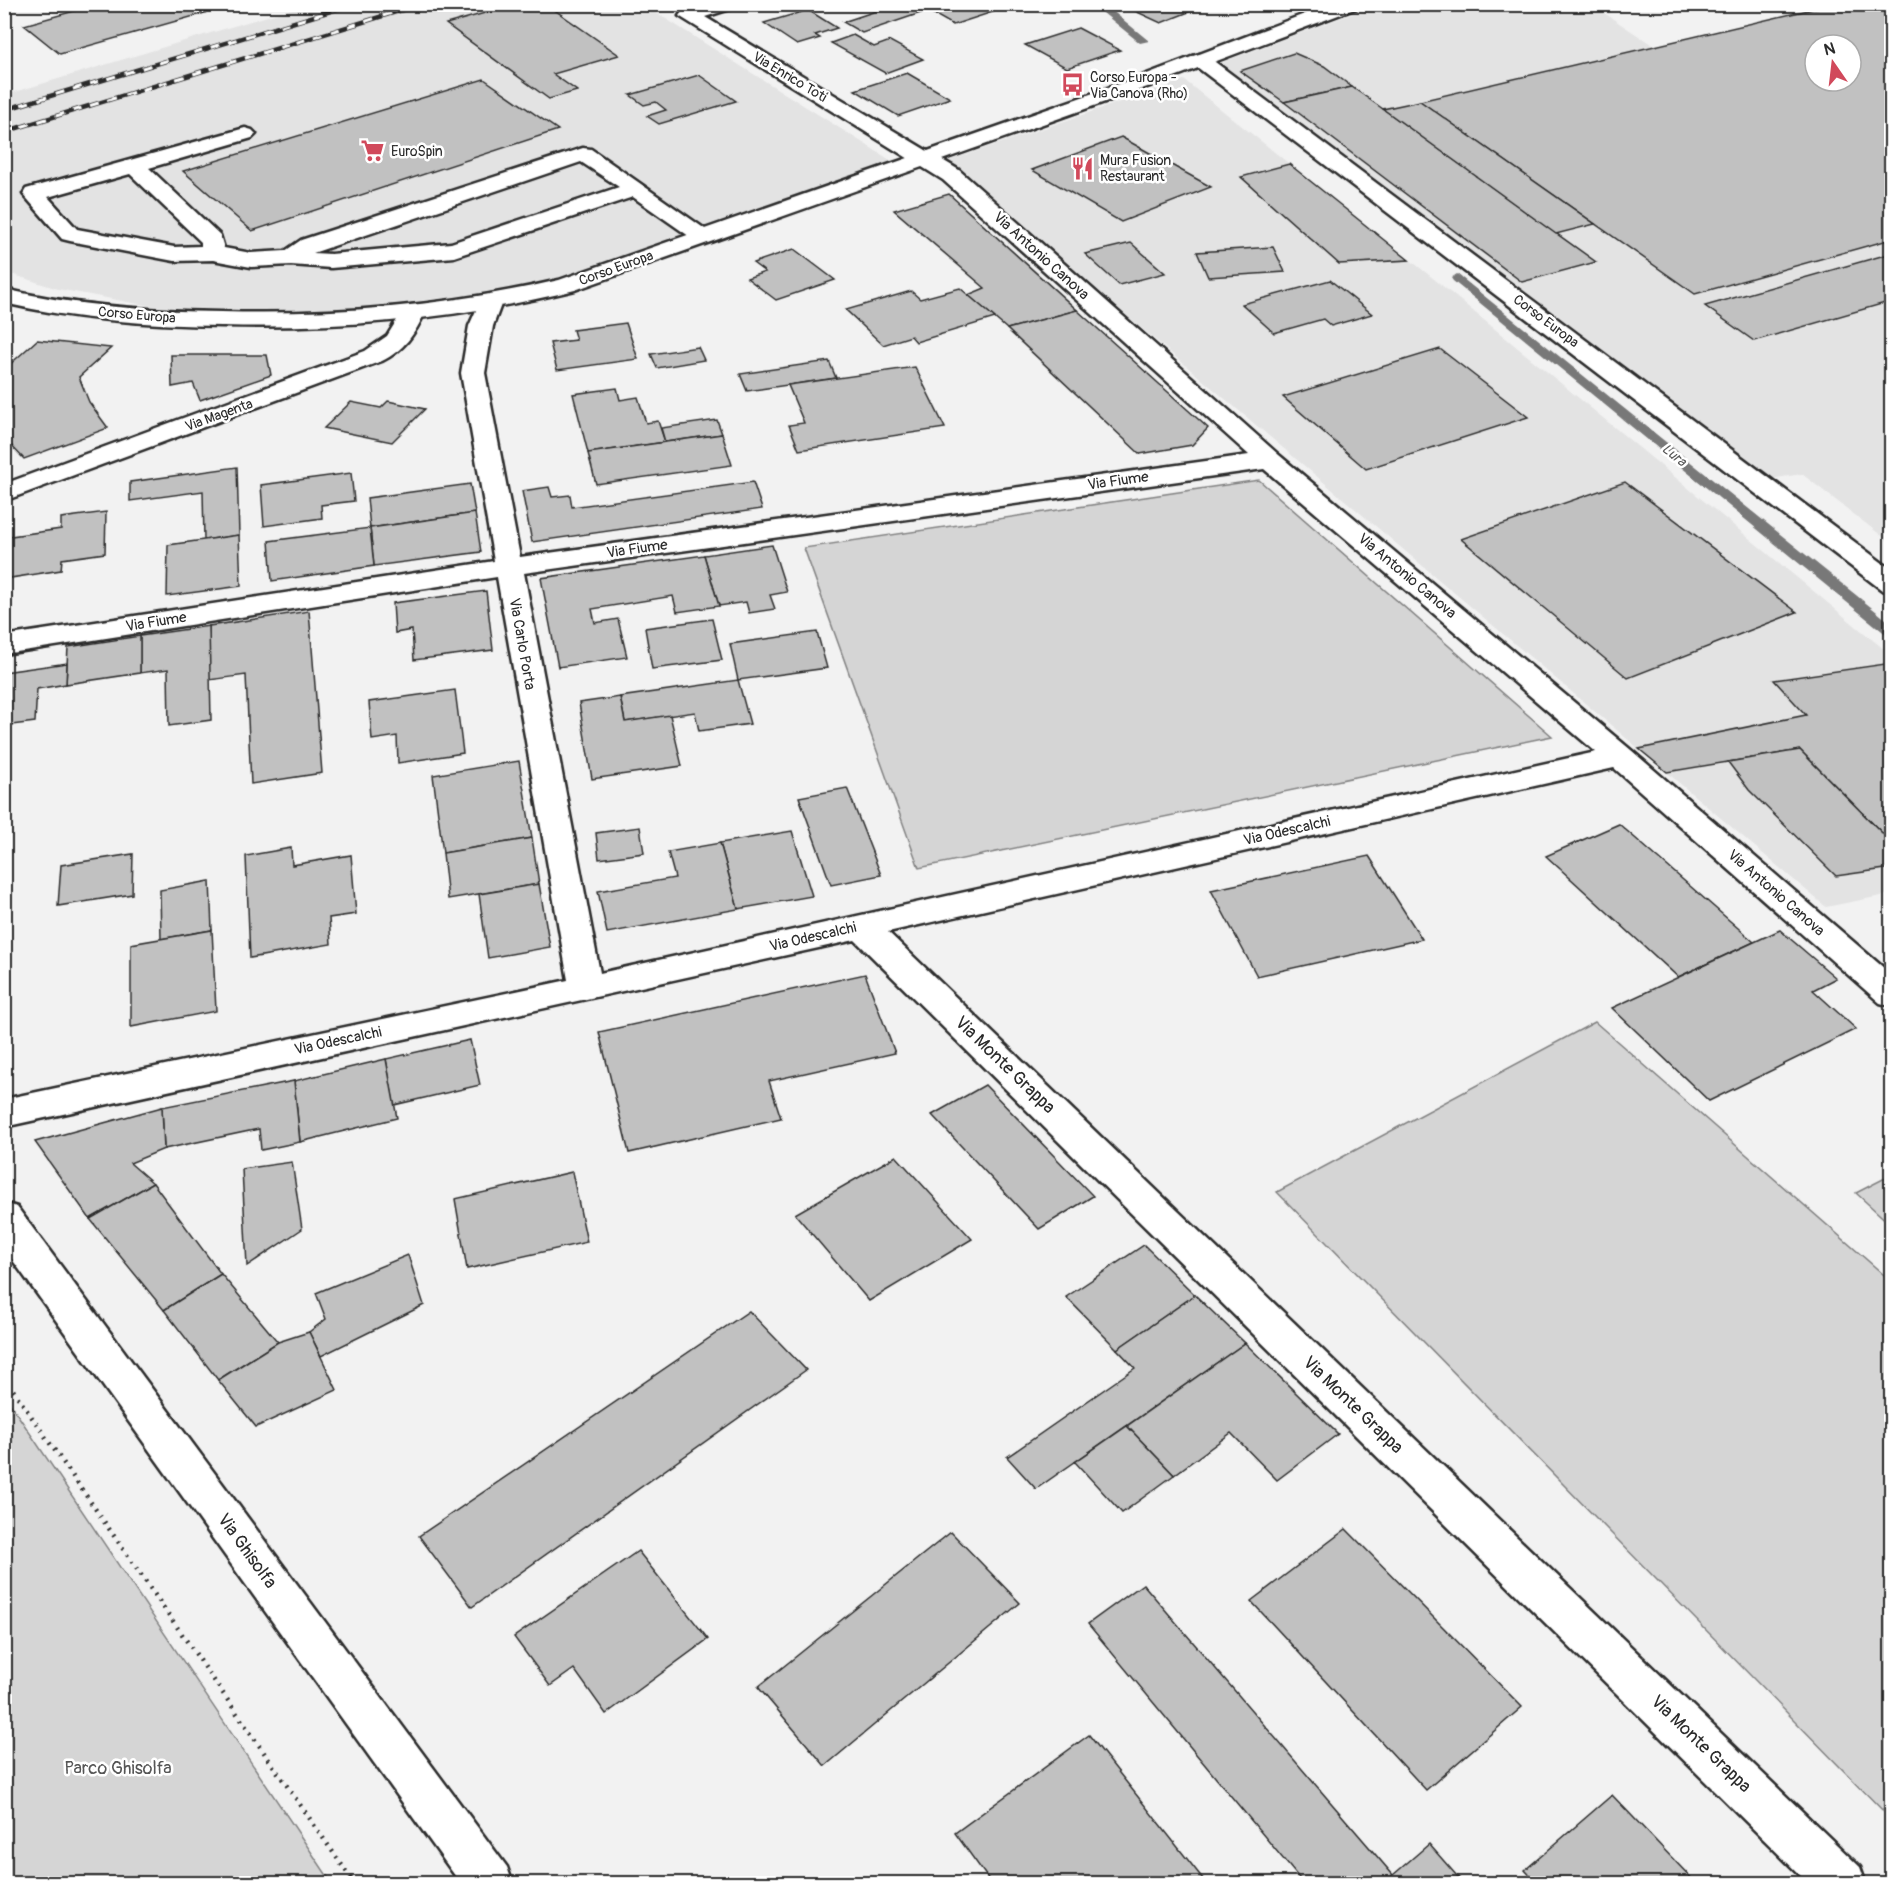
<svg xmlns="http://www.w3.org/2000/svg" width="1896" height="1888" viewBox="0 0 1896 1888" font-family="Pangolin,sans-serif">
<style>
.built{fill:#e3e3e3;fill-rule:evenodd}
.green{fill:#d5d5d5;stroke:#808080;stroke-width:1.5}
.lines{fill:none;stroke-linecap:round;stroke-linejoin:round}
.stream{fill:#787878;fill-rule:evenodd}
.building{fill:#c1c1c1;stroke:#2b2b2b;stroke-width:1.5;fill-rule:evenodd}
.minor-casing{stroke:#2b2b2b;stroke-width:5}
.major-casing{stroke:#2b2b2b;stroke-width:5}
.path{stroke:#2b2b2b;stroke-width:4.5;stroke-dasharray:2 6;stroke-linecap:butt}
.minor{fill:#fff;fill-rule:evenodd}
.major{fill:#fff;fill-rule:evenodd}
.rail-casing{stroke:#2b2b2b;stroke-width:4.5}
.rail{stroke:#fff;stroke-width:3;stroke-dasharray:9;stroke-linecap:butt}
.labels{text-anchor:middle;dominant-baseline:central;stroke-width:5;stroke-linejoin:round;paint-order:stroke}
.far-street-label{font-size:14px;fill:#2b2b2b;stroke:#fff}
.far-poi-label{font-size:14px;fill:#2b2b2b;stroke:#fff;text-anchor:start}
.far-water-label{font-size:14px;font-style:italic;fill:#585858;stroke:#fff}
.street-label{font-size:15px;fill:#2b2b2b;stroke:#fff}
.near-street-label{font-size:18px;fill:#2b2b2b;stroke:#fff}
.near-park-label{font-size:18px;fill:#565656;stroke:#fff}
</style>
<rect width="100%" height="100%" fill="#f2f2f2"/>
<filter id="ink" filterUnits="userSpaceOnUse"><feTurbulence type="fractalNoise" baseFrequency=".0167" numOctaves="2"/><feDisplacementMap in="SourceGraphic" scale="12" xChannelSelector="R" yChannelSelector="G"/><feConvolveMatrix kernelMatrix="1 2 1 2 8 2 1 2 1" color-interpolation-filters="sRGB"/></filter>
<g filter="url(#ink)">
<g class="built">
<path d="M 304,5 L 644,5 L 895,163 L 555,280 L 487,293 L 362,308 L 259,311 L 154,307 L 58,289 L 5,272 L 5,95 Z"/>
<path d="M 1375,5 L 1592,5 L 1654,46 L 1871,5 L 1891,16 L 1891,543 L 1802,474 L 1770,479 L 1218,64 ZM 1815,45 L 1851,45 L 1851,81 L 1815,81 Z"/>
<path d="M 1184,80 L 1434,279 L 1891,655 L 1891,894 L 1826,907 L 945,162 Z"/>
</g>
<g class="green">
<path d="M 1259,480 L 1552,736 L 919,868 L 804,548 Z"/>
<path d="M 1595,1022 L 1891,1281 L 1891,1819 L 1277,1192 Z"/>
<path d="M 1891,1175 L 1891,1225 L 1856,1193 Z"/>
<path d="M 4,1396 L 5,1396 L 332,1883 L 5,1883 Z"/>
</g>
<g class="lines">
<g class="stream">
<path d="M 1092,4 L 1104,4 L 1149,41 L 1140,43 Z"/>
<path d="M 1457,274 L 1892,624 L 1892,637 L 1887,635 L 1453,281 L 1451,278 Z"/>
</g>
</g>
<g class="building">
<path d="M 99,4 L 194,4 L 205,13 L 60,54 L 24,25 Z"/>
<path d="M 517,4 L 546,4 L 619,55 L 553,74 L 577,91 L 549,99 L 446,24 Z"/>
<path d="M 897,4 L 947,4 L 862,33 L 843,22 Z"/>
<path d="M 956,4 L 1017,4 L 953,25 L 930,12 Z"/>
<path d="M 1124,4 L 1209,4 L 1161,23 L 1122,5 Z"/>
<path d="M 1834,4 L 1871,4 L 1892,16 L 1892,239 L 1695,294 L 1420,101 ZM 1815,45 L 1851,45 L 1851,81 L 1815,81 Z"/>
<path d="M 808,10 L 837,28 L 815,35 L 820,38 L 797,45 L 764,23 Z"/>
<path d="M 1078,28 L 1120,50 L 1067,68 L 1025,45 Z"/>
<path d="M 853,35 L 874,47 L 890,41 L 923,59 L 885,73 L 831,43 Z"/>
<path d="M 1294,53 L 1324,66 L 1352,87 L 1284,102 L 1240,71 Z"/>
<path d="M 907,73 L 950,98 L 898,116 L 855,90 Z"/>
<path d="M 699,75 L 736,101 L 659,124 L 647,116 L 666,110 L 656,102 L 644,105 L 630,95 Z"/>
<path d="M 484,79 L 558,130 L 252,231 L 183,171 Z"/>
<path d="M 1352,87 L 1383,109 L 1596,262 L 1522,282 L 1284,102 Z"/>
<path d="M 1420,101 L 1595,224 L 1556,234 L 1383,109 Z"/>
<path d="M 1121,137 L 1211,187 L 1121,222 L 1032,170 Z"/>
<path d="M 1289,164 L 1409,260 L 1339,264 L 1241,177 Z"/>
<path d="M 949,194 L 1077,310 L 1007,329 L 968,295 L 985,288 L 894,210 Z"/>
<path d="M 1131,243 L 1165,273 L 1119,285 L 1085,254 Z"/>
<path d="M 1273,247 L 1285,272 L 1208,277 L 1197,252 Z"/>
<path d="M 794,249 L 835,280 L 776,300 L 747,278 L 765,272 L 753,263 Z"/>
<path d="M 1892,253 L 1892,301 L 1754,341 L 1705,306 Z"/>
<path d="M 1330,280 L 1372,314 L 1331,326 L 1323,319 L 1274,333 L 1242,304 Z"/>
<path d="M 960,288 L 995,318 L 916,342 L 911,336 L 883,345 L 846,310 L 911,291 L 920,299 Z"/>
<path d="M 1077,310 L 1208,428 L 1192,445 L 1140,454 L 1007,329 Z"/>
<path d="M 626,323 L 638,359 L 557,370 L 550,343 L 576,340 L 573,330 Z"/>
<path d="M 37,340 L 111,348 L 79,377 L 89,402 L 108,428 L 24,459 L 4,438 L 7,367 Z"/>
<path d="M 698,347 L 704,360 L 657,368 L 651,354 Z"/>
<path d="M 1440,349 L 1528,417 L 1366,469 L 1283,397 Z"/>
<path d="M 171,355 L 267,355 L 271,375 L 200,400 L 193,383 L 172,387 Z"/>
<path d="M 829,361 L 836,378 L 747,391 L 740,374 Z"/>
<path d="M 915,367 L 945,428 L 799,450 L 789,425 L 804,423 L 788,385 Z"/>
<path d="M 617,388 L 620,400 L 638,397 L 646,423 L 658,421 L 665,442 L 588,453 L 573,394 Z"/>
<path d="M 388,401 L 425,409 L 392,442 L 324,428 L 351,402 L 381,408 Z"/>
<path d="M 717,420 L 722,434 L 665,442 L 661,428 Z"/>
<path d="M 722,434 L 732,465 L 596,484 L 588,453 Z"/>
<path d="M 237,467 L 239,535 L 204,540 L 203,491 L 130,501 L 130,482 Z"/>
<path d="M 351,473 L 354,501 L 321,505 L 322,518 L 264,526 L 261,485 Z"/>
<path d="M 753,482 L 762,509 L 532,542 L 522,491 L 549,487 L 552,497 L 570,495 L 572,507 Z"/>
<path d="M 1625,482 L 1797,612 L 1628,678 L 1461,539 Z"/>
<path d="M 470,484 L 475,513 L 370,528 L 367,498 Z"/>
<path d="M 106,512 L 105,553 L 62,559 L 61,570 L 4,579 L 4,537 L 61,529 L 61,518 Z"/>
<path d="M 475,513 L 481,552 L 374,566 L 370,528 Z"/>
<path d="M 370,528 L 374,566 L 272,581 L 269,541 Z"/>
<path d="M 239,535 L 241,586 L 167,596 L 168,545 Z"/>
<path d="M 772,545 L 787,592 L 770,595 L 775,609 L 749,613 L 746,602 L 719,606 L 704,555 Z"/>
<path d="M 704,555 L 719,606 L 677,612 L 673,596 L 592,609 L 595,623 L 618,619 L 627,657 L 558,667 L 541,578 Z"/>
<path d="M 486,591 L 493,650 L 414,660 L 412,630 L 395,633 L 393,603 Z"/>
<path d="M 309,611 L 322,773 L 251,784 L 246,675 L 209,680 L 209,626 Z"/>
<path d="M 712,619 L 722,660 L 652,669 L 645,628 Z"/>
<path d="M 209,626 L 211,720 L 169,726 L 168,669 L 140,673 L 140,636 Z"/>
<path d="M 817,632 L 827,668 L 738,680 L 730,644 Z"/>
<path d="M 140,636 L 140,673 L 66,684 L 68,647 Z"/>
<path d="M 67,663 L 66,684 L 37,689 L 35,722 L 4,726 L 4,672 Z"/>
<path d="M 1892,663 L 1892,843 L 1800,750 L 1667,772 L 1639,749 L 1806,715 L 1774,680 Z"/>
<path d="M 738,680 L 750,724 L 699,731 L 695,712 L 625,722 L 620,697 Z"/>
<path d="M 455,690 L 463,753 L 398,763 L 397,736 L 372,740 L 369,702 Z"/>
<path d="M 620,697 L 625,722 L 670,715 L 682,766 L 592,779 L 579,703 Z"/>
<path d="M 1800,750 L 1892,843 L 1892,868 L 1836,876 L 1749,790 L 1728,762 Z"/>
<path d="M 519,761 L 532,838 L 443,853 L 433,775 Z"/>
<path d="M 847,788 L 881,875 L 831,885 L 799,797 Z"/>
<path d="M 1619,824 L 1754,942 L 1678,977 L 1546,856 Z"/>
<path d="M 640,827 L 644,853 L 599,859 L 596,833 Z"/>
<path d="M 792,831 L 812,896 L 738,909 L 720,843 Z"/>
<path d="M 532,838 L 539,884 L 448,899 L 443,853 Z"/>
<path d="M 720,843 L 738,909 L 607,933 L 598,891 L 675,878 L 668,852 Z"/>
<path d="M 291,848 L 292,865 L 351,855 L 356,914 L 329,918 L 331,944 L 250,958 L 246,856 Z"/>
<path d="M 133,854 L 132,894 L 58,906 L 61,865 Z"/>
<path d="M 1369,856 L 1422,939 L 1257,976 L 1211,890 Z"/>
<path d="M 210,881 L 212,930 L 161,939 L 160,890 Z"/>
<path d="M 539,884 L 550,947 L 488,958 L 479,894 Z"/>
<path d="M 212,930 L 216,1011 L 131,1027 L 131,944 Z"/>
<path d="M 1780,930 L 1836,978 L 1813,990 L 1856,1029 L 1709,1101 L 1612,1008 Z"/>
<path d="M 865,974 L 895,1053 L 769,1081 L 781,1118 L 629,1153 L 599,1032 Z"/>
<path d="M 470,1040 L 480,1085 L 394,1105 L 386,1059 Z"/>
<path d="M 386,1059 L 397,1118 L 300,1142 L 294,1081 Z"/>
<path d="M 294,1081 L 300,1142 L 261,1150 L 259,1129 L 164,1149 L 162,1107 Z"/>
<path d="M 985,1085 L 1093,1196 L 1039,1229 L 932,1115 Z"/>
<path d="M 162,1107 L 164,1149 L 130,1163 L 153,1183 L 90,1219 L 35,1142 Z"/>
<path d="M 896,1156 L 972,1239 L 869,1301 L 795,1214 Z"/>
<path d="M 292,1162 L 302,1229 L 247,1266 L 242,1169 Z"/>
<path d="M 572,1172 L 587,1242 L 467,1269 L 455,1199 Z"/>
<path d="M 153,1183 L 221,1274 L 164,1310 L 90,1219 Z"/>
<path d="M 1144,1245 L 1195,1295 L 1117,1349 L 1066,1297 Z"/>
<path d="M 408,1255 L 424,1305 L 321,1356 L 309,1332 L 326,1319 L 316,1293 Z"/>
<path d="M 221,1274 L 278,1342 L 218,1380 L 164,1310 Z"/>
<path d="M 1195,1295 L 1245,1343 L 1036,1489 L 1007,1457 L 1135,1368 L 1117,1349 Z"/>
<path d="M 749,1311 L 806,1370 L 472,1607 L 419,1536 Z"/>
<path d="M 309,1332 L 337,1390 L 256,1427 L 218,1380 L 278,1342 Z"/>
<path d="M 1245,1343 L 1338,1434 L 1277,1480 L 1231,1433 L 1174,1475 L 1127,1426 Z"/>
<path d="M 1127,1426 L 1174,1475 L 1122,1513 L 1075,1462 Z"/>
<path d="M 1346,1529 L 1522,1707 L 1426,1790 L 1251,1601 Z"/>
<path d="M 951,1532 L 1020,1603 L 825,1766 L 758,1687 Z"/>
<path d="M 638,1551 L 708,1639 L 606,1714 L 574,1669 L 550,1686 L 514,1637 Z"/>
<path d="M 1143,1584 L 1393,1875 L 1382,1884 L 1304,1884 L 1088,1624 Z"/>
<path d="M 1089,1735 L 1207,1884 L 992,1884 L 955,1833 Z"/>
<path d="M 1612,1795 L 1697,1884 L 1538,1884 L 1525,1870 Z"/>
<path d="M 1429,1844 L 1464,1884 L 1382,1884 L 1393,1875 Z"/>
</g>
<g class="lines">
<defs>
<g id="minor">
<path d="M 705,4 L 735,4 L 733,8 L 705,17 L 959,170 L 1279,455 L 1631,750 L 1892,975 L 1892,1006 L 1880,1003 L 1614,768 L 888,932 L 1860,1867 L 1866,1884 L 1809,1884 L 855,940 L 4,1127 L 4,1099 L 568,980 L 497,577 L 4,654 L 4,636 L 494,561 L 461,373 L 469,326 L 482,297 L 498,297 L 502,302 L 493,326 L 485,373 L 520,557 L 1249,455 L 943,180 L 679,16 L 682,12 ZM 1264,469 L 1596,752 L 600,973 L 524,573 Z"/>
<path d="M 1200,54 L 1207,56 L 1892,570 L 1892,592 L 1882,590 L 1193,64 L 1190,60 L 1193,56 Z"/>
<path d="M 245,128 L 252,130 L 256,134 L 252,138 L 149,168 L 220,235 L 224,248 L 251,253 L 285,251 L 301,240 L 583,148 L 591,149 L 715,236 L 712,241 L 696,241 L 633,197 L 454,257 L 331,268 L 291,265 L 251,267 L 213,260 L 174,261 L 70,241 L 62,239 L 23,194 L 26,189 ZM 581,162 L 619,187 L 451,243 L 331,254 L 313,253 ZM 130,174 L 201,242 L 201,246 L 174,247 L 77,229 L 48,197 Z"/>
<path d="M 413,305 L 421,307 L 425,312 C 415,334 404,350 382,361 L 4,501 L 4,484 L 365,351 L 387,336 L 405,307 Z"/>
<path d="M 4,1203 L 17,1207 L 507,1867 L 513,1884 L 461,1884 L 4,1248 Z"/>
</g>
<path id="major" d="M 1331,4 L 1359,4 L 1357,8 L 1153,85 L 575,290 C 459,319 342,329 222,326 C 149,325 76,320 4,303 L 4,289 C 76,306 148,311 221,312 C 335,315 448,306 559,280 L 1139,77 Z"/>
</defs>
<use href="#minor" class="minor-casing"/>
<use href="#major" class="major-casing"/>
<path class="path" d="M 4,1377 L 355,1884"/>
<use href="#minor" class="minor"/>
<use href="#major" class="major"/>
<defs>
<g id="rail">
<path d="M 4,110 L 354,4"/>
<path d="M 4,132 L 422,4"/>
</g>
</defs>
<use href="#rail" class="rail-casing"/>
<use href="#rail" class="rail"/>
</g>
</g>
<defs>
<symbol id="bus-bare" viewBox="-9 -9 18 18"><path d="M-5-6H5V4H4V6H2V4H-2V6H-4V4H-5ZM-3.5-4V0h7V-4ZM-3.5 1.2v1.5H-2V1.2ZM2 1.2v1.5H3.5V1.2Z" fill="#d1495b" stroke="#fff" stroke-width="2.5" paint-order="stroke"/></symbol>
<symbol id="supermarket-bare" viewBox="-9 -9 18 18"><path d="M-6-5.5h2.5l.6 2H6L4.5 2H-2.5L-4.4-4H-6ZM-1.5 3.2a1.3 1.3 0 1 0 .1 0ZM3 3.2a1.3 1.3 0 1 0 .1 0Z" fill="#d1495b" stroke="#fff" stroke-width="2.5" paint-order="stroke"/></symbol>
<symbol id="restaurant-bare" viewBox="-9 -9 18 18"><path d="M-5-6h1v4h1v-4h1v4h1v-4h1v5L-1.5 .5V6h-2V.5L-5-1ZM5-6V6H3V1.5H1.5Q1.5-4 5-6Z" fill="#d1495b" stroke="#fff" stroke-width="2.5" paint-order="stroke"/></symbol>
</defs>
<g fill-rule="evenodd">
<use href="#bus-bare" x="1056" y="68" width="33" height="33"/>
<use href="#supermarket-bare" x="356" y="134" width="33" height="33"/>
<use href="#restaurant-bare" x="1066" y="152" width="33" height="33"/>
</g>
<g class="labels">
<g class="far-street-label">
<text transform="translate(790 77) rotate(31)">Via Enrico Toti</text>
<text transform="translate(616 268) rotate(-20)">Corso Europa</text>
<text transform="translate(137 315) rotate(5)">Corso Europa</text>
<text transform="translate(1546 321) rotate(37)">Corso Europa</text>
<text transform="translate(219 415) rotate(-20)">Via Magenta</text>
</g>
<g class="far-poi-label">
<text x="1090" y="77">Corso Europa -<tspan x="1090" dy="16">Via Canova (Rho)</tspan></text>
<text x="391" y="151">EuroSpin</text>
<text x="1100" y="160">Mura Fusion<tspan x="1100" dy="16">Restaurant</tspan></text>
</g>
<g class="far-water-label">
<text transform="translate(1674 455) rotate(39)">Lura</text>
</g>
<g class="street-label">
<text transform="translate(1041 256) rotate(42)">Via Antonio Canova</text>
<text transform="translate(1118 481) rotate(-8)">Via Fiume</text>
<text transform="translate(637 549) rotate(-8)">Via Fiume</text>
<text transform="translate(1407 576) rotate(40)">Via Antonio Canova</text>
<text transform="translate(156 622) rotate(-9)">Via Fiume</text>
<text transform="translate(522 644) rotate(80)">Via Carlo Porta</text>
<text transform="translate(1287 831) rotate(-13)">Via Odescalchi</text>
<text transform="translate(1776 893) rotate(41)">Via Antonio Canova</text>
<text transform="translate(813 937) rotate(-13)">Via Odescalchi</text>
<text transform="translate(338 1041) rotate(-12)">Via Odescalchi</text>
</g>
<g class="near-street-label">
<text transform="translate(1005 1065) rotate(44)">Via Monte Grappa</text>
<text transform="translate(1353 1405) rotate(44)">Via Monte Grappa</text>
<text transform="translate(247 1551) rotate(54)">Via Ghisolfa</text>
<text transform="translate(1701 1744) rotate(44)">Via Monte Grappa</text>
</g>
<g class="near-park-label">
<text x="118" y="1768">Parco Ghisolfa</text>
</g>
</g>
<rect width="1896" height="1888" fill="none" stroke="#fff" stroke-width="24"/>
<rect x="12" y="12" width="1872" height="1864" fill="none" stroke="#2b2b2b" stroke-width="2" filter="url(#ink)"/>
<g transform="translate(1833 63) rotate(346)"><circle r="28" fill="#ffffff" stroke="#aaaaaa" stroke-width="1.5"/>
<path d="M0-4.5L10 22L0 15L-10 22Z" fill="#d1495b"/>
<text y="-9" font-size="16" font-weight="bold" text-anchor="middle" fill="#2b2b2b">N</text>
</g>
</svg>
